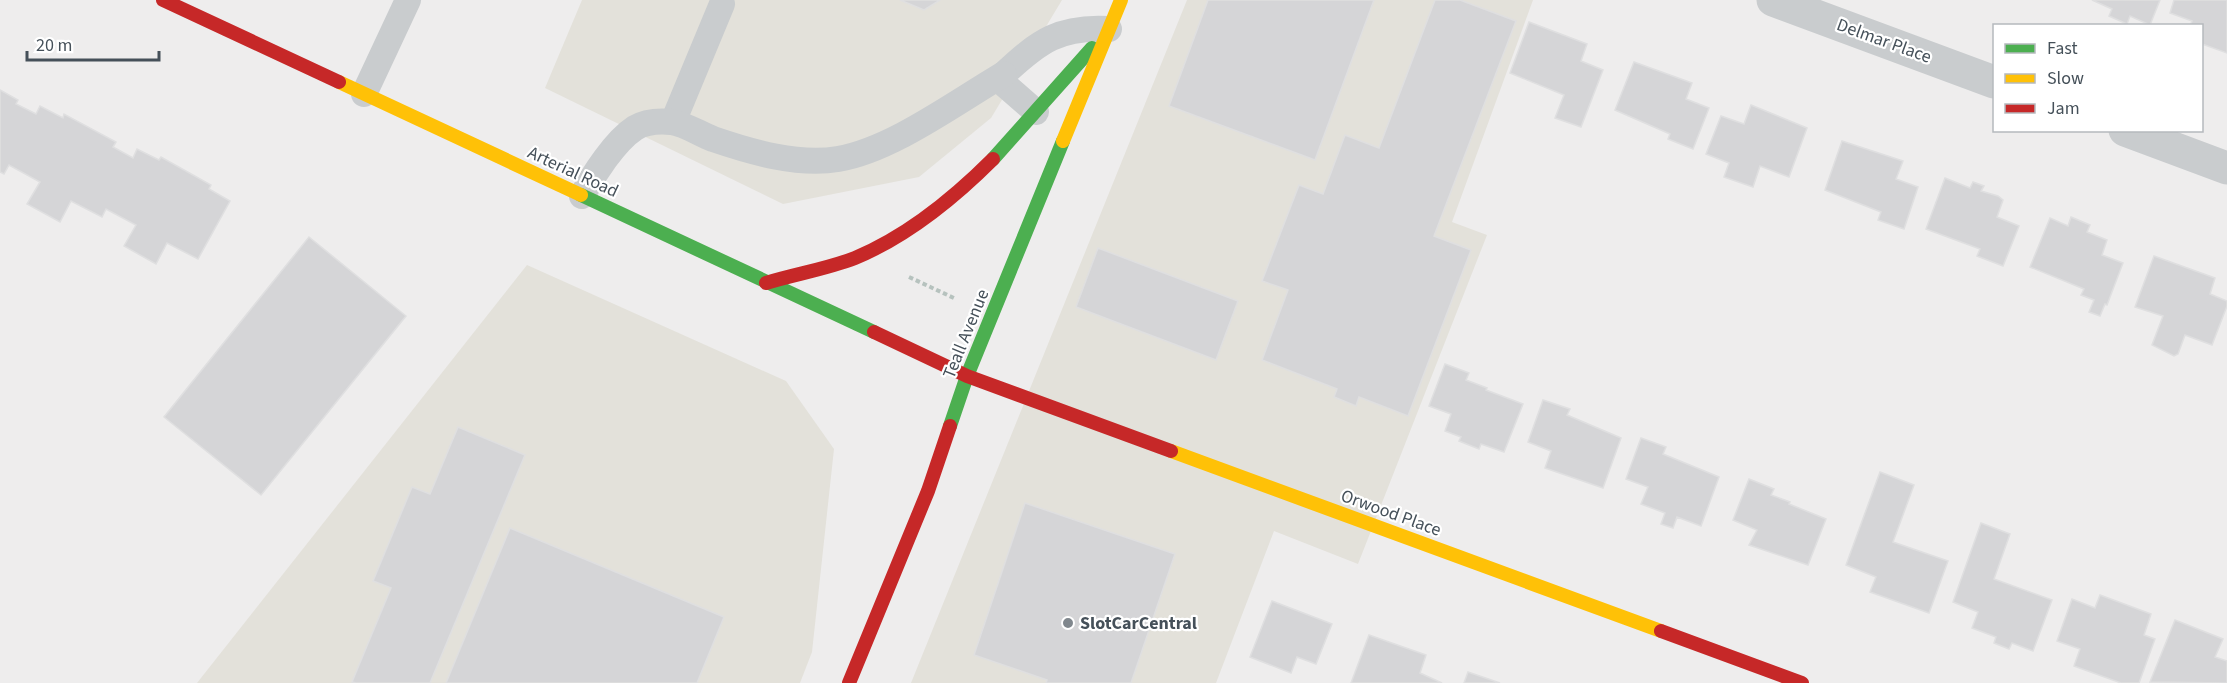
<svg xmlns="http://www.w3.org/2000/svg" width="2227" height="683" viewBox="0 0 2227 683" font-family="'Source Sans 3',sans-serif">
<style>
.commercial{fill:#e3e1da}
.building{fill:#d5d5d7;stroke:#dfdfe0;stroke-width:1.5}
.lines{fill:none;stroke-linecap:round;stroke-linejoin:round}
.path{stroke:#b6c2be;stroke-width:4;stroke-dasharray:4.5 3;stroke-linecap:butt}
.lane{stroke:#c9ccce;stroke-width:26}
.street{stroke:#c9ccce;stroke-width:33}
.fast{stroke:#4caf50;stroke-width:14}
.slow{stroke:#ffc107;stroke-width:14}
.jam{stroke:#c62828;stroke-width:14}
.poi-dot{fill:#80878d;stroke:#fff;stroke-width:2}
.labels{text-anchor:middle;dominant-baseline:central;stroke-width:4.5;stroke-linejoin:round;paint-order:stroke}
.street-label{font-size:18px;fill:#455059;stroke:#fff}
.poi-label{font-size:18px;font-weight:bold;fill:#455059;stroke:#fff;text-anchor:start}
</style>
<rect width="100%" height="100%" fill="#eeeded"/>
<g class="commercial">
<path d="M 582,0 L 1062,0 L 991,118 L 919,177 L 783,204 L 545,88 Z"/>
<path d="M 1187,0 L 1533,0 L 1452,222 L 1487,235 L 1358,564 L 1274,531 L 1216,683 L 911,683 Z"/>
<path d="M 527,265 L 786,381 L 834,449 L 812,652 L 800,683 L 197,683 Z"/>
</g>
<g class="building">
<path d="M 900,0 L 940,0 L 924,10 Z"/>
<path d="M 1208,0 L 1374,0 L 1315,160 L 1169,106 Z"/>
<path d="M 1435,0 L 1460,0 L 1516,21 L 1434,236 L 1471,250 L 1408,416 L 1359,397 L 1356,406 L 1334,397 L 1337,389 L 1262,360 L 1288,290 L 1262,281 L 1299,185 L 1323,194 L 1345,135 L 1379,148 Z"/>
<path d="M 2092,0 L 2160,0 L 2150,25 L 2130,16 L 2127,24 L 2109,16 L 2112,9 Z"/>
<path d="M 2174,0 L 2227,0 L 2227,53 L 2202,44 L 2202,26 L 2190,26 L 2192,21 L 2170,13 Z"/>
<path d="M 1529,22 L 1587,44 L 1581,61 L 1603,70 L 1581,127 L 1555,118 L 1564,95 L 1510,73 Z"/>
<path d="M 1634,62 L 1692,83 L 1686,99 L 1709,108 L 1693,149 L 1668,139 L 1670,134 L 1615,110 Z"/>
<path d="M 0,90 L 18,100 L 16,104 L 36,114 L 40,106 L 63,118 L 64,114 L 116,142 L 113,147 L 133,158 L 137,149 L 159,160 L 161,157 L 211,185 L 209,189 L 230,201 L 198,259 L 167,243 L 156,264 L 124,246 L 136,225 L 106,209 L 102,217 L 71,201 L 60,222 L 27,204 L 40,182 L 9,165 L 4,174 L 0,172 Z"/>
<path d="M 1751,105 L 1807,128 L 1789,177 L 1760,166 L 1753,187 L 1724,177 L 1729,163 L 1706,154 L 1721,116 L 1744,124 Z"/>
<path d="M 1842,141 L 1903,161 L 1896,179 L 1918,187 L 1904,229 L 1878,220 L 1881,212 L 1825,190 Z"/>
<path d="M 1945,178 L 1970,188 L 1973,182 L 1984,186 L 1981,191 L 1998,196 L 2003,200 L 1997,217 L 2019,226 L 2003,266 L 1977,256 L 1980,249 L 1926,229 Z"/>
<path d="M 2071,217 L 2090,225 L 2087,232 L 2107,240 L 2102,255 L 2123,263 L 2107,305 L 2105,304 L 2100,316 L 2089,312 L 2094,300 L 2081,295 L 2084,289 L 2030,267 L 2050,218 L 2068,226 Z"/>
<path d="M 309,237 L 406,316 L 261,495 L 164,417 Z"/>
<path d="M 1098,248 L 1238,301 L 1216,360 L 1076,307 Z"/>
<path d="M 2154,256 L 2215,278 L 2210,294 L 2227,301 L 2227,306 L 2212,345 L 2185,335 L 2178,354 L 2174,356 L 2152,345 L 2163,316 L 2135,307 Z"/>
<path d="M 1445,364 L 1469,373 L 1466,380 L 1487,388 L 1486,390 L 1523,404 L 1504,452 L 1481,444 L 1479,449 L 1459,441 L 1461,437 L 1445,431 L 1451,414 L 1429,406 Z"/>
<path d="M 1543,400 L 1570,409 L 1567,415 L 1621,438 L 1603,488 L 1545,468 L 1551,451 L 1528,442 Z"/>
<path d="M 458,427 L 525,455 L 430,683 L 356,683 L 352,682 L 391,588 L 373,581 L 412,487 L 430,494 Z"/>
<path d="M 1641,438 L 1666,447 L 1663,454 L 1719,477 L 1701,526 L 1677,517 L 1673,528 L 1661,524 L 1665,513 L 1641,504 L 1648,487 L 1626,479 Z"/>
<path d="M 1880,472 L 1914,485 L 1893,542 L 1948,561 L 1929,613 L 1870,592 L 1876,577 L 1846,565 Z"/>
<path d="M 1749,479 L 1774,489 L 1771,495 L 1790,502 L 1789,504 L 1826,519 L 1808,565 L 1749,545 L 1757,530 L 1733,520 Z"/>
<path d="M 1025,503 L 1175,554 L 1131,683 L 1046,683 L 1047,680 L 974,655 Z"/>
<path d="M 1981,523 L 2010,534 L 1994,579 L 2052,600 L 2033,651 L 2012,643 L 2009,649 L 1994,643 L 1996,637 L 1972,628 L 1978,612 L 1953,602 Z"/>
<path d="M 510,528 L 724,617 L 697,683 L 446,683 Z"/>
<path d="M 2100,595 L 2151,614 L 2144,635 L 2155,639 L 2139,683 L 2121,683 L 2074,666 L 2080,649 L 2057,641 L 2072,599 L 2095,608 Z"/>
<path d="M 1272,601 L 1332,624 L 1316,664 L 1297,657 L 1291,673 L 1250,657 Z"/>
<path d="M 2175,620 L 2223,639 L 2215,657 L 2227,661 L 2227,683 L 2150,682 Z"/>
<path d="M 1369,635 L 1426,655 L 1420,673 L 1442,683 L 1351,683 Z"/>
<path d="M 1468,672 L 1500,683 L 1464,683 Z"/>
</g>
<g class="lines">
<path class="path" d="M 909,277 L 956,299"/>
<g class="lane">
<path d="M 364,94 L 408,0"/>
<path d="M 1036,112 L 1005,85 L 1004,74 C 1039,41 1060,26 1109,29"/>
<path d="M 673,122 L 722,4"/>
<path d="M 582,196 C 593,175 615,141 635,128 C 645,122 660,121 671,122 C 685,124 700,134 713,139 C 751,152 799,166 838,159 C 892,150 956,102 1004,74"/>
</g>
<g class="street">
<path d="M 1773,0 L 1994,82"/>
<path d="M 2125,130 L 2227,168"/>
</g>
<g class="fast">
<path d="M 993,159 L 1092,48"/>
<path d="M 581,195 L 874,332"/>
<path d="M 950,426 L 967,376 L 1063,141"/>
</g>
<g class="slow">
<path d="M 339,82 L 581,195"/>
<path d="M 1063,141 L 1121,0"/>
<path d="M 1171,451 L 1661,631"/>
</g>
<g class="jam">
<path d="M 163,0 L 339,82"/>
<path d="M 766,283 C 795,274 827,269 855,258 C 908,236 953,199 993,159"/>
<path d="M 874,332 L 967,376 L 1171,451"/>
<path d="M 1661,631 L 1802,683"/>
<path d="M 849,683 L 928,491 L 950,426"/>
</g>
</g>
<circle class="poi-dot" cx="1068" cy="623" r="6"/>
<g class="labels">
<g class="street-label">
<text transform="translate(1884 41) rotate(20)">Delmar Place</text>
<text transform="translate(573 172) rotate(25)">Arterial Road</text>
<text transform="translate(966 334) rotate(-68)">Teall Avenue</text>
<text transform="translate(1391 513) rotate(20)">Orwood Place</text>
</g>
<g class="poi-label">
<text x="1080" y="623">SlotCarCentral</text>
</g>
</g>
<rect x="1993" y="24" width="210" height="108" fill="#ffffff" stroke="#b5b9bd" stroke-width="1.5"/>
<rect x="2005" y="44" width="30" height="9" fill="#4caf50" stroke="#b5b9bd" stroke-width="1.5"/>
<text x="2047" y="54" font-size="18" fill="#455059">Fast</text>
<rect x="2005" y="74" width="30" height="9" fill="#ffc107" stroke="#b5b9bd" stroke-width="1.5"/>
<text x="2047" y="84" font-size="18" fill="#455059">Slow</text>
<rect x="2005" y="104" width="30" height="9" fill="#c62828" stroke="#b5b9bd" stroke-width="1.5"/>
<text x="2047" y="114" font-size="18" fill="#455059">Jam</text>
<path d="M27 51v9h132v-9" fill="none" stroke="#455059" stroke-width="3"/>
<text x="36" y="51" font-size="18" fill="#455059" stroke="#ffffff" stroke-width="4.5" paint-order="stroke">20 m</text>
</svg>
